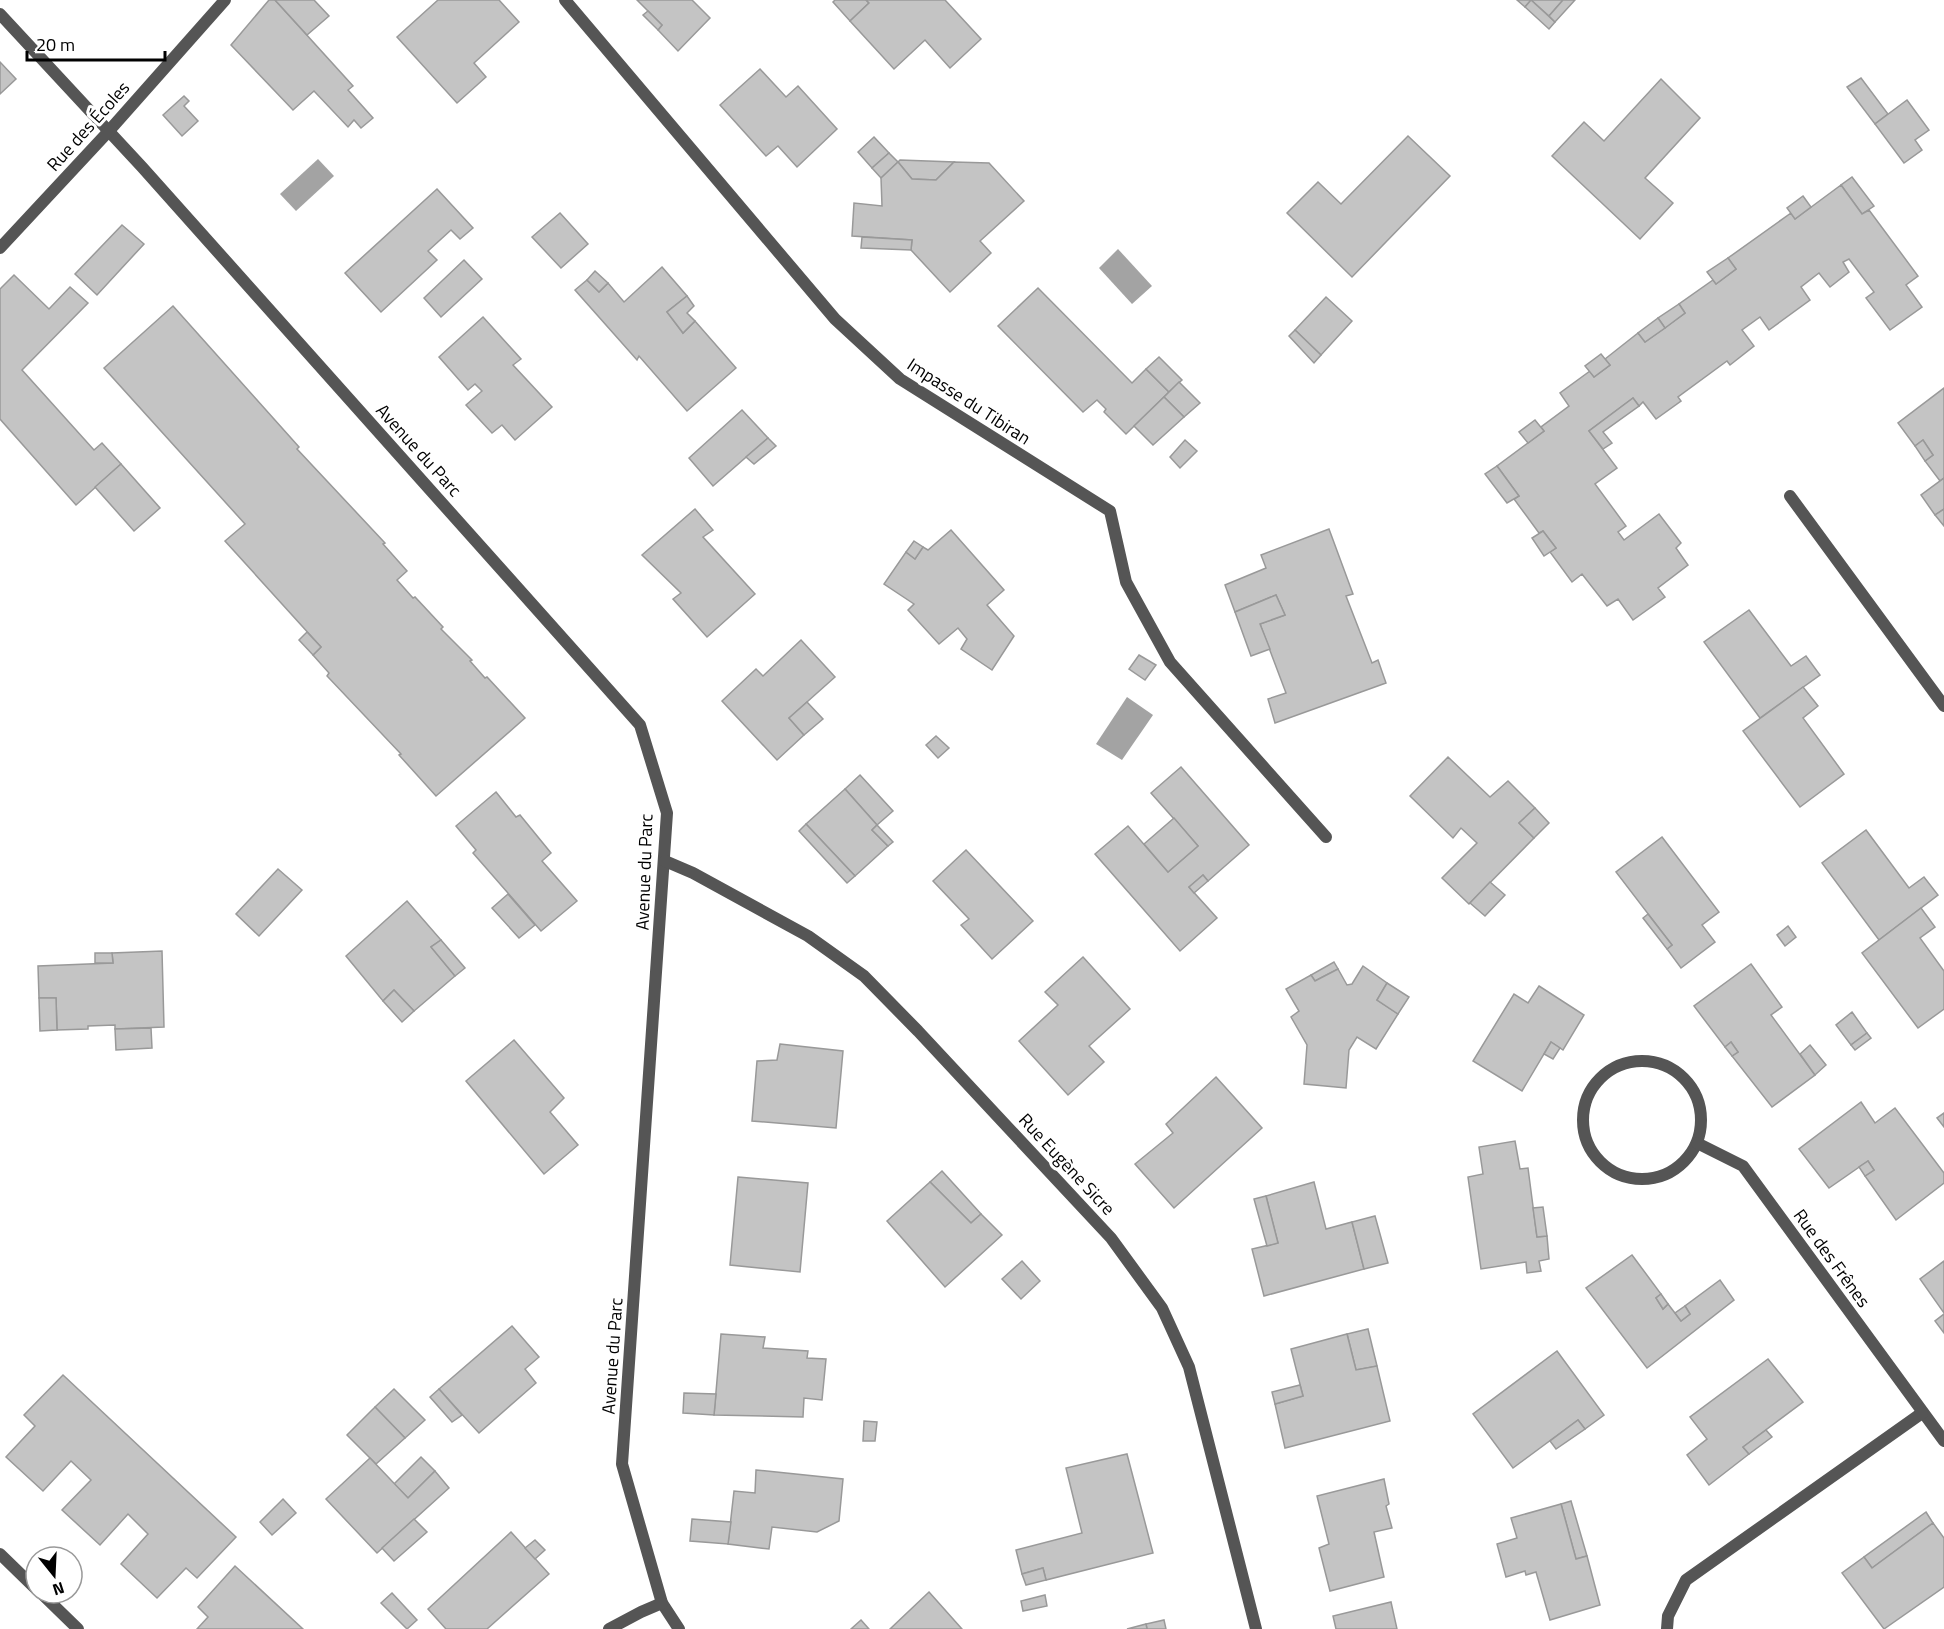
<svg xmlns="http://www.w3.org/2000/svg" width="1944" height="1629" viewBox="0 0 1944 1629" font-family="'Titillium Web',sans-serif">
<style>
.water{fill:#a3a3a3}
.building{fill:#c4c4c4;stroke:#999;stroke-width:1.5}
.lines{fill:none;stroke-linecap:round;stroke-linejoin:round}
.service{stroke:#555;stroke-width:12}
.minor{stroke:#555;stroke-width:12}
.labels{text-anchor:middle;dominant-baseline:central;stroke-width:6;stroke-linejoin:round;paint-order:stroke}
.street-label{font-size:18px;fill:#000;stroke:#fff}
</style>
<rect width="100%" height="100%" fill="#fff"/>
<g class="water">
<path d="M 318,159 L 334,176 L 296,211 L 280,194 Z"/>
<path d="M 1118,249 L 1152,286 L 1132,304 L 1099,268 Z"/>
<path d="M 1127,697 L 1153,715 L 1122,760 L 1096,744 Z"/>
</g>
<g class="building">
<path d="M 269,0 L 275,0 L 353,86 L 348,90 L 373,118 L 361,128 L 354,120 L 348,127 L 314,91 L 293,110 L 231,45 Z"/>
<path d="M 275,0 L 314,0 L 329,16 L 307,35 Z"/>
<path d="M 438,0 L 499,0 L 519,22 L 474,63 L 486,77 L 457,103 L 397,37 Z"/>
<path d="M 637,0 L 692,0 L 710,18 L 678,51 L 658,30 L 662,25 Z"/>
<path d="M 835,0 L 866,0 L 869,3 L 850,21 L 833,2 Z"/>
<path d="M 866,0 L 945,0 L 981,39 L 950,68 L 925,40 L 894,69 L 850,21 L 869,3 Z"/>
<path d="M 1517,0 L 1531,0 L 1525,7 Z"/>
<path d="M 1531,0 L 1563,0 L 1549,16 Z"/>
<path d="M 1531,0 L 1555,22 L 1549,29 L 1525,7 Z"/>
<path d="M 1563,0 L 1575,0 L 1555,22 L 1549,16 Z"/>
<path d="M 648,11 L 662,25 L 658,30 L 643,15 Z"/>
<path d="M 0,62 L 16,79 L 0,94 Z"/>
<path d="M 760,69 L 786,97 L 798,86 L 837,129 L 797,167 L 778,146 L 766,156 L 720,105 Z"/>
<path d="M 1861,78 L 1888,114 L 1875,124 L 1847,87 Z"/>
<path d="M 1661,79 L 1700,118 L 1645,178 L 1673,203 L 1640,239 L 1552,156 L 1584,122 L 1604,141 Z"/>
<path d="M 184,96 L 189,101 L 184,106 L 198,121 L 182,136 L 163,115 Z"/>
<path d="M 1907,100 L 1929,130 L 1915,140 L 1922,150 L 1904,163 L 1875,124 Z"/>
<path d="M 1408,136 L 1450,176 L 1352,277 L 1287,213 L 1318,182 L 1341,204 Z"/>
<path d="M 874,137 L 889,153 L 872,168 L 858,152 Z"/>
<path d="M 889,153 L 898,162 L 881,178 L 872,168 Z"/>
<path d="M 900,160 L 954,162 L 936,180 L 912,179 L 898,162 Z"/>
<path d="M 898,162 L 912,179 L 936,180 L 954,162 L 989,163 L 1024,201 L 980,241 L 991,253 L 950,292 L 911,250 L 912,240 L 852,236 L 854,203 L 882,206 L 881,178 Z"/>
<path d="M 1852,177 L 1874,206 L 1862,214 L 1841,185 Z"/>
<path d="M 1841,185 L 1862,214 L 1869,210 L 1918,276 L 1906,285 L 1922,307 L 1890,330 L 1866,298 L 1874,292 L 1849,259 L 1843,262 L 1849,272 L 1830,287 L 1819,273 L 1801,287 L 1810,300 L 1769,330 L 1760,317 L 1742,330 L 1754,346 L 1730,365 L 1727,361 L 1678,397 L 1681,401 L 1656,419 L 1643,402 L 1639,406 L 1633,398 L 1589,431 L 1617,468 L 1595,484 L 1626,526 L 1618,532 L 1624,540 L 1659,514 L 1681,543 L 1676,548 L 1688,565 L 1658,588 L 1665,597 L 1633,620 L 1618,599 L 1607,606 L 1582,574 L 1572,582 L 1550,552 L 1556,548 L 1543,531 L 1539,533 L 1514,499 L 1519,496 L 1497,466 L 1544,431 L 1541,427 L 1569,406 L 1560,393 L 1590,371 L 1594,377 L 1610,365 L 1605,359 L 1638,333 L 1645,342 L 1685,313 L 1679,304 L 1713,280 L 1716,284 L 1736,269 L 1728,258 L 1791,213 L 1795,219 Z"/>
<path d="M 437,189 L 473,228 L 460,239 L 451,230 L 428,251 L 437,260 L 381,312 L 345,273 Z"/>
<path d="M 1803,196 L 1811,207 L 1795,219 L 1787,208 Z"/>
<path d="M 560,213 L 588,244 L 561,268 L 532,237 Z"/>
<path d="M 122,225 L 144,244 L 97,295 L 75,274 Z"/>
<path d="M 862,237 L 912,240 L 911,250 L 861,248 Z"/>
<path d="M 1728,258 L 1736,269 L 1716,284 L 1707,272 Z"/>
<path d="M 464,260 L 482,279 L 441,317 L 424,298 Z"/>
<path d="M 662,267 L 687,296 L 667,312 L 683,333 L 695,321 L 736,368 L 687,411 L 639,356 L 637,360 L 575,290 L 587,280 L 599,292 L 608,283 L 624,302 Z"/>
<path d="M 595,271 L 608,283 L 599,292 L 587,280 Z"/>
<path d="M 14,275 L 49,309 L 70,287 L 88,303 L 22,370 L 94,450 L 102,443 L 121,464 L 76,505 L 0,419 L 0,289 Z"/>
<path d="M 1038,288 L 1132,383 L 1146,369 L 1169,392 L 1126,434 L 1104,412 L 1106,409 L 1097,400 L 1083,412 L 998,326 Z"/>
<path d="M 687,296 L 694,306 L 687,313 L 695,321 L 683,333 L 667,312 Z"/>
<path d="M 1326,297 L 1352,321 L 1321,355 L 1295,330 Z"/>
<path d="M 1679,304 L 1685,313 L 1665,328 L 1658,318 Z"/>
<path d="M 173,306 L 299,447 L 297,449 L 385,543 L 383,544 L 407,571 L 397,580 L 413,598 L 415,597 L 443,627 L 441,629 L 472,660 L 470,661 L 485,678 L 487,677 L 525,718 L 436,796 L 399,755 L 401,754 L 327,676 L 329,673 L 313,655 L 321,647 L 225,541 L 245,524 L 104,368 Z"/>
<path d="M 483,317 L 521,359 L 513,365 L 552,407 L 515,440 L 502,425 L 492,433 L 466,405 L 482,391 L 475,384 L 468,390 L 439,357 Z"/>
<path d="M 1658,318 L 1665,328 L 1645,342 L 1638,333 Z"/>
<path d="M 1295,330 L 1321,355 L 1314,363 L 1289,336 Z"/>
<path d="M 1601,354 L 1610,365 L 1594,377 L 1585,366 Z"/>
<path d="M 1159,357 L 1182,380 L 1169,392 L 1146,369 Z"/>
<path d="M 1179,382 L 1200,403 L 1184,417 L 1164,397 Z"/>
<path d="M 1944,388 L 1944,478 L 1940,481 L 1925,461 L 1933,455 L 1923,440 L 1915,446 L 1898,423 Z"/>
<path d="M 1164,397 L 1184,417 L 1153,445 L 1134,426 Z"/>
<path d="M 1633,398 L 1639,406 L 1603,432 L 1612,443 L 1603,449 L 1589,431 Z"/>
<path d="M 742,410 L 768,438 L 713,486 L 689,458 Z"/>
<path d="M 1535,420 L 1544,431 L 1528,443 L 1519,432 Z"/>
<path d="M 768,438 L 776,446 L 754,464 L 746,457 Z"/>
<path d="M 1185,440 L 1197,451 L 1180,468 L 1170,457 Z"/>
<path d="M 1923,440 L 1933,455 L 1925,461 L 1915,446 Z"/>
<path d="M 121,464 L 160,508 L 134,531 L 95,487 Z"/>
<path d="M 1497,466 L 1519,496 L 1507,503 L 1485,474 Z"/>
<path d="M 1944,478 L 1944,509 L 1935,515 L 1921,495 Z"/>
<path d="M 695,509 L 713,530 L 703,537 L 755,594 L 707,637 L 673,599 L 681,593 L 642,555 Z"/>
<path d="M 1944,509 L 1944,526 L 1935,515 Z"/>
<path d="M 1329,529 L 1353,594 L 1346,596 L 1372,663 L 1378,660 L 1386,683 L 1275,723 L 1268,699 L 1286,693 L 1260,624 L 1285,615 L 1276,595 L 1235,612 L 1225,585 L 1266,568 L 1261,555 Z"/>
<path d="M 951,530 L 1004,590 L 987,605 L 1014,636 L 992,670 L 961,649 L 967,639 L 958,628 L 939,644 L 908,610 L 914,604 L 884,584 L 906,552 L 915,559 L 923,547 L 928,550 Z"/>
<path d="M 1543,531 L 1556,548 L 1544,556 L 1532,538 Z"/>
<path d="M 914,541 L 923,547 L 915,559 L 906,552 Z"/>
<path d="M 1276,595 L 1285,615 L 1260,624 L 1270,649 L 1251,656 L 1235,612 Z"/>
<path d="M 1749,610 L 1791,666 L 1806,656 L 1820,675 L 1760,718 L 1704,642 Z"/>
<path d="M 307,632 L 321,647 L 313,655 L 299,640 Z"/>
<path d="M 801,640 L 835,677 L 789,718 L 804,735 L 777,760 L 722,701 L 756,669 L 763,676 Z"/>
<path d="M 1139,655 L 1156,665 L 1145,680 L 1129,669 Z"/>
<path d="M 1803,687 L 1818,706 L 1803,718 L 1844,774 L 1800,807 L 1743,731 Z"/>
<path d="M 807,702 L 823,719 L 804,735 L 789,718 Z"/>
<path d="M 936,736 L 949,748 L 938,758 L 926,745 Z"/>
<path d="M 1448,757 L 1490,797 L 1508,781 L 1535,808 L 1519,823 L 1534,838 L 1469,904 L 1442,878 L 1477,843 L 1461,828 L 1453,838 L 1410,796 Z"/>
<path d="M 1181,767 L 1249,845 L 1208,881 L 1203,875 L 1189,887 L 1217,918 L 1180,951 L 1095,854 L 1128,826 L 1168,872 L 1198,846 L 1151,793 Z"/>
<path d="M 860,775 L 893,811 L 877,825 L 845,789 Z"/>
<path d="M 845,789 L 877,825 L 872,830 L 888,846 L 855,876 L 806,824 Z"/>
<path d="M 496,792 L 516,817 L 520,815 L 551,853 L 542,861 L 577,901 L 541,931 L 473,853 L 476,850 L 456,826 Z"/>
<path d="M 1535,808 L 1549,823 L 1534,838 L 1519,823 Z"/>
<path d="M 1174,818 L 1198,846 L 1168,872 L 1144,844 Z"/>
<path d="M 806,824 L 855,876 L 847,883 L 799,831 Z"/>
<path d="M 877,825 L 893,842 L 888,846 L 872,830 Z"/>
<path d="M 1866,830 L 1909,888 L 1924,877 L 1938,895 L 1879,940 L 1822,863 Z"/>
<path d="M 1662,837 L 1719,912 L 1702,925 L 1715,942 L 1681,968 L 1667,949 L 1672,945 L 1616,872 Z"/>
<path d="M 966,850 L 1033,921 L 992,959 L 961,925 L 969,919 L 933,881 Z"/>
<path d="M 278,869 L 302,890 L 259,936 L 236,914 Z"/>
<path d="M 1203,875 L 1208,881 L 1194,893 L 1189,887 Z"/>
<path d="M 1490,882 L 1505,895 L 1485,916 L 1470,903 Z"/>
<path d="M 508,894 L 535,925 L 519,938 L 492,908 Z"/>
<path d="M 407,901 L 441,940 L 431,947 L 455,976 L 414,1011 L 394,990 L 383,1001 L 346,956 Z"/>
<path d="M 1921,908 L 1935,927 L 1920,938 L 1944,971 L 1944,1009 L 1918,1028 L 1862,953 Z"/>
<path d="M 1648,914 L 1672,945 L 1667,949 L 1643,918 Z"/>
<path d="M 1788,926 L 1796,937 L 1785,946 L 1777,935 Z"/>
<path d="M 441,940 L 465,968 L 455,976 L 431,947 Z"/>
<path d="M 162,951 L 164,1027 L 115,1029 L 115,1025 L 88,1026 L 88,1029 L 57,1030 L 56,998 L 39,998 L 38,966 L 113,963 L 112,953 Z"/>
<path d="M 95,953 L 112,953 L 113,963 L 95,963 Z"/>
<path d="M 1083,957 L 1130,1009 L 1089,1046 L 1104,1062 L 1068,1095 L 1019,1041 L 1058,1005 L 1045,992 Z"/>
<path d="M 1334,962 L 1338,969 L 1315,981 L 1311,975 Z"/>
<path d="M 1751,964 L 1782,1007 L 1771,1015 L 1815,1075 L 1772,1107 L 1732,1056 L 1738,1052 L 1731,1042 L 1725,1047 L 1694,1006 Z"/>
<path d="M 1363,966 L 1387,983 L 1377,1000 L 1398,1014 L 1376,1049 L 1357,1037 L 1349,1050 L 1346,1088 L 1304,1084 L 1307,1045 L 1291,1017 L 1299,1011 L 1286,989 L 1311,975 L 1315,981 L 1338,969 L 1347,985 L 1352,984 Z"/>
<path d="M 1387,983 L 1409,997 L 1398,1014 L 1377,1000 Z"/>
<path d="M 1539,986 L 1584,1015 L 1563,1050 L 1551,1042 L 1522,1091 L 1473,1061 L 1514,994 L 1528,1003 Z"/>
<path d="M 394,990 L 414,1011 L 402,1022 L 383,1001 Z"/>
<path d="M 39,998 L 56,998 L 57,1030 L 40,1031 Z"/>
<path d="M 1852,1012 L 1867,1033 L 1851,1045 L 1836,1025 Z"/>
<path d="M 151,1028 L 152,1048 L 116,1050 L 115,1029 Z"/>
<path d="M 1867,1033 L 1871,1038 L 1855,1050 L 1851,1045 Z"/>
<path d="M 514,1040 L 564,1098 L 550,1112 L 578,1145 L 544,1174 L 466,1081 Z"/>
<path d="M 1551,1042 L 1560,1048 L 1553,1059 L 1544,1054 Z"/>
<path d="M 1731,1042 L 1738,1052 L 1732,1056 L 1725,1047 Z"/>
<path d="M 780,1044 L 843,1051 L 836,1128 L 752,1121 L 757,1061 L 777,1060 Z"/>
<path d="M 1810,1045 L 1826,1065 L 1815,1075 L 1800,1054 Z"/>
<path d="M 1216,1077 L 1262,1128 L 1174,1208 L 1135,1164 L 1173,1133 L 1166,1124 Z"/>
<path d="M 1861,1102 L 1875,1123 L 1895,1108 L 1944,1173 L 1944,1183 L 1896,1220 L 1865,1176 L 1874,1170 L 1868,1161 L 1829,1188 L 1799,1149 Z"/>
<path d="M 1944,1113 L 1944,1127 L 1937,1118 Z"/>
<path d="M 1515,1141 L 1520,1169 L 1528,1168 L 1537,1237 L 1547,1236 L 1549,1259 L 1539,1261 L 1541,1271 L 1527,1273 L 1526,1262 L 1481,1269 L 1468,1177 L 1483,1174 L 1479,1147 Z"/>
<path d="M 1868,1161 L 1874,1170 L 1865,1176 L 1859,1167 Z"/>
<path d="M 942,1171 L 981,1214 L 971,1223 L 930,1182 Z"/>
<path d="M 738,1177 L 808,1183 L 800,1272 L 730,1265 Z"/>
<path d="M 930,1182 L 971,1223 L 981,1214 L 1002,1235 L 945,1287 L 887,1221 Z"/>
<path d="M 1314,1182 L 1326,1229 L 1352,1222 L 1364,1269 L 1264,1296 L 1252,1249 L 1278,1243 L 1266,1196 Z"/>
<path d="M 1266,1196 L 1278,1243 L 1267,1246 L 1254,1199 Z"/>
<path d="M 1543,1207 L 1547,1236 L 1537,1237 L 1533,1208 Z"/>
<path d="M 1375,1216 L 1388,1263 L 1364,1269 L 1352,1222 Z"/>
<path d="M 1632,1255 L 1661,1294 L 1656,1298 L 1663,1309 L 1668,1304 L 1681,1321 L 1690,1314 L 1685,1306 L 1720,1280 L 1734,1300 L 1647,1368 L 1586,1288 Z"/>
<path d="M 1022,1261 L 1040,1281 L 1021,1299 L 1002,1279 Z"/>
<path d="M 1944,1261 L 1944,1313 L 1920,1279 Z"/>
<path d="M 1661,1294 L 1668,1304 L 1663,1309 L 1656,1298 Z"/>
<path d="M 1685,1306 L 1690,1314 L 1681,1321 L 1675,1313 Z"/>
<path d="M 1944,1314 L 1944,1333 L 1935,1321 Z"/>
<path d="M 512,1326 L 539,1357 L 525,1369 L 536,1383 L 479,1433 L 439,1389 Z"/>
<path d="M 1368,1329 L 1377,1366 L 1356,1370 L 1347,1334 Z"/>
<path d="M 721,1334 L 765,1337 L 763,1348 L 808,1351 L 807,1358 L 826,1359 L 822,1400 L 804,1398 L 803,1417 L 714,1415 Z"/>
<path d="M 1347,1334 L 1356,1370 L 1377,1366 L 1390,1421 L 1285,1448 L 1275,1404 L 1303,1396 L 1291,1349 Z"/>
<path d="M 1557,1351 L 1604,1415 L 1585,1429 L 1578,1420 L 1513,1468 L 1473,1414 Z"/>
<path d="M 1768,1359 L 1803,1402 L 1743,1447 L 1749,1454 L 1709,1485 L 1687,1455 L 1707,1439 L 1690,1417 Z"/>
<path d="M 63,1375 L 236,1537 L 197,1578 L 186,1568 L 157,1598 L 121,1564 L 148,1534 L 128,1514 L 100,1545 L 62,1510 L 91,1480 L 71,1461 L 43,1491 L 6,1457 L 35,1426 L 24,1415 Z"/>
<path d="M 1300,1385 L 1303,1396 L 1275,1404 L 1272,1392 Z"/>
<path d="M 394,1389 L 425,1420 L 405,1438 L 375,1407 Z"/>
<path d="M 439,1389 L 462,1415 L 452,1422 L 430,1397 Z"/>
<path d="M 684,1393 L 716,1394 L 714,1415 L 683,1413 Z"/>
<path d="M 375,1407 L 405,1438 L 376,1464 L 347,1435 Z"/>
<path d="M 1578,1420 L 1585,1429 L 1556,1449 L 1550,1441 Z"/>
<path d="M 864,1421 L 877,1422 L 875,1441 L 863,1441 Z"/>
<path d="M 1766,1430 L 1772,1437 L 1749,1454 L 1743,1447 Z"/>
<path d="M 1127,1454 L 1153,1553 L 1046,1580 L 1043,1568 L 1022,1574 L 1016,1550 L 1082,1533 L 1066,1468 Z"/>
<path d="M 421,1457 L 435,1471 L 408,1498 L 394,1484 Z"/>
<path d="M 370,1458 L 408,1498 L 435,1471 L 449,1488 L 377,1553 L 326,1499 Z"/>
<path d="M 756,1470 L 843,1479 L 839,1521 L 817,1532 L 772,1527 L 769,1549 L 728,1544 L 734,1491 L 755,1493 Z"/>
<path d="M 1384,1479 L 1389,1504 L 1386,1506 L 1392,1528 L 1374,1532 L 1384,1577 L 1330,1591 L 1319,1548 L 1329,1544 L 1317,1496 Z"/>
<path d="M 283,1499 L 296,1513 L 272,1535 L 260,1522 Z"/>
<path d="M 1571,1501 L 1587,1556 L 1576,1559 L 1561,1504 Z"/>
<path d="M 1561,1504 L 1576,1559 L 1587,1556 L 1600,1605 L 1550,1620 L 1536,1572 L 1526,1575 L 1525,1571 L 1506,1577 L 1497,1544 L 1517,1538 L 1511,1518 Z"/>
<path d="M 1926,1512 L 1933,1523 L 1872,1568 L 1864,1557 Z"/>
<path d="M 414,1519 L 427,1532 L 394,1561 L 382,1548 Z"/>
<path d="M 692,1519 L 731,1522 L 728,1544 L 690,1541 Z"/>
<path d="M 1933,1523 L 1944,1538 L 1944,1587 L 1884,1629 L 1842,1573 L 1864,1557 L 1872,1568 Z"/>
<path d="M 511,1532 L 549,1574 L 487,1629 L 446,1629 L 428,1609 Z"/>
<path d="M 535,1540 L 545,1550 L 535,1559 L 525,1548 Z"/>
<path d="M 235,1566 L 303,1629 L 197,1629 L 208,1617 L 198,1607 Z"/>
<path d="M 1043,1568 L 1046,1580 L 1026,1585 L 1022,1574 Z"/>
<path d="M 929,1592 L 962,1629 L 890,1629 Z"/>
<path d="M 392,1593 L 417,1620 L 407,1629 L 381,1603 Z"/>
<path d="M 1045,1595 L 1047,1606 L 1023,1611 L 1021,1601 Z"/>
<path d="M 1391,1602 L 1397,1629 L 1336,1629 L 1333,1616 Z"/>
<path d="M 861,1620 L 869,1629 L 851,1629 Z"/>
<path d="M 1164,1620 L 1166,1629 L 1147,1629 L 1146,1624 Z"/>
<path d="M 1146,1624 L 1147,1629 L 1127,1629 Z"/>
</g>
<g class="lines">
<path class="service" d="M 1790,496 L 1944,706"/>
<g class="minor">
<path d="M 565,0 L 835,319 L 900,379 L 1110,511 L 1126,582 L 1170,662 L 1326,837"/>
<path d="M 0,14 L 142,167 L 640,725 L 667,813 L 622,1464 L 662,1603 L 679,1629"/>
<path d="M 0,248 L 108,132 L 225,0"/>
<path d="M 665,861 L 693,873 L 808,936 L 864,976 L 918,1031 L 1111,1238 L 1162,1308 L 1189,1367 L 1256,1629"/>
<circle cx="1642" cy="1120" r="59"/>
<path d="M 1697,1143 L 1743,1166 L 1944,1441"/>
<path d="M 0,1554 L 36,1589"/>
<path d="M 41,1593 L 78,1629"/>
<path d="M 609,1629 L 641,1612 L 662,1603"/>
<path d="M 1667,1629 L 1668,1616 L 1686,1580 L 1922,1413"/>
</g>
</g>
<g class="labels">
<g class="street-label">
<text transform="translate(88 126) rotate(-48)">Rue des Écoles</text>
<text transform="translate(969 401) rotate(33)">Impasse du Tibiran</text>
<text transform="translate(419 450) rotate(48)">Avenue du Parc</text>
<text transform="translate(644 872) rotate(-88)">Avenue du Parc</text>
<text transform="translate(1067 1164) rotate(47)">Rue Eugène Sicre</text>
<text transform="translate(1832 1258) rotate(54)">Rue des Frênes</text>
<text transform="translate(612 1356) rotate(-86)">Avenue du Parc</text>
</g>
</g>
<g transform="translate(54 1575) rotate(162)"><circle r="28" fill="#ffffff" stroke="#999999" stroke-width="1.5"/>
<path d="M0-4.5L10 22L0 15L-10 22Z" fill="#000000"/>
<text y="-9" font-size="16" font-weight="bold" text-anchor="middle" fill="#000000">N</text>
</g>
<path d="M27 51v9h138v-9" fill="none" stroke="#000000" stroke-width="3"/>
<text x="36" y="51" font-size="18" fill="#000000" stroke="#ffffff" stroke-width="4.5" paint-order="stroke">20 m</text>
</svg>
